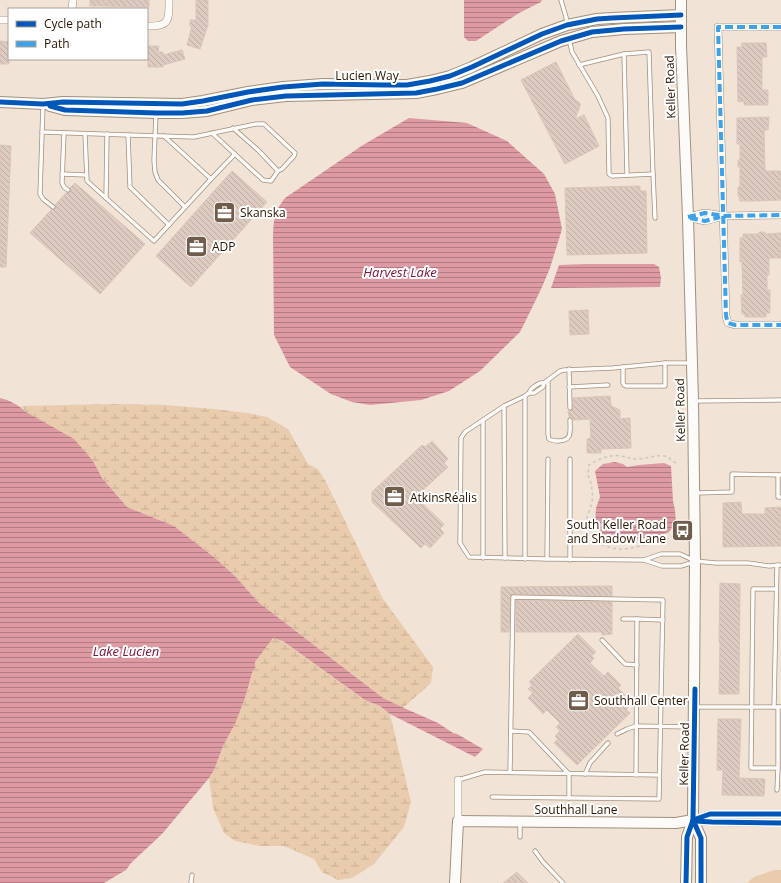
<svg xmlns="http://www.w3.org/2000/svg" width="781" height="883" viewBox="0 0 781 883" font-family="'Open Sans',sans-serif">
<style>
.wetland{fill:url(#wetland-marsh)}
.garden{fill:#e9ccae}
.water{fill:url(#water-rules)}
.building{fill:url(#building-back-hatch);stroke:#dac5b8}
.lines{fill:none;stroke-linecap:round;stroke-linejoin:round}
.lane-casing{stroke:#a0907c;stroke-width:5}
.street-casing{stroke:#a0907c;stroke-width:8}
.secondary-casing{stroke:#a0907c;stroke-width:12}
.path{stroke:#cdc6c0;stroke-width:1.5;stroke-dasharray:3 3;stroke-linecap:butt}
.lane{stroke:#fdfbf9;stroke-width:3.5}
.street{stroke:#fdfbf9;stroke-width:7}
.secondary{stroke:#fdfbf9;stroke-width:10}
.quiet{stroke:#3ea2e9;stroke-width:4;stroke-dasharray:8 4;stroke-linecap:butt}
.cycleway-casing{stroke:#fff;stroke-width:8}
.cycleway{stroke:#0057b8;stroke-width:5}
.labels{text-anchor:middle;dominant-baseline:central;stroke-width:4;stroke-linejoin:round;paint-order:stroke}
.street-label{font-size:12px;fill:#2a1400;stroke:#fff}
.poi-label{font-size:12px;fill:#2a1400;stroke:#fff;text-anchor:start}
.water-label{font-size:13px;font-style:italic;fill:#83163b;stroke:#fff}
</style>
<defs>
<pattern id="wetland-marsh" width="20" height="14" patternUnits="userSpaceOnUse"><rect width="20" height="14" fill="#e9ccae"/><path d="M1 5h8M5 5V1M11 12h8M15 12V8" fill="none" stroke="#c8ae94"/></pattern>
<pattern id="water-rules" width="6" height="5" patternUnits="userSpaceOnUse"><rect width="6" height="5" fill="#dd9aa3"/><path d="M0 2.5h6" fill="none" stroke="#b37c82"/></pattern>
<pattern id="building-back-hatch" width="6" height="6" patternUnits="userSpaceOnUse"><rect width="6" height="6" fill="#ddcbc1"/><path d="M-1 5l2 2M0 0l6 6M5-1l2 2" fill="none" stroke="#beada4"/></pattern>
</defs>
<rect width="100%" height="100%" fill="#f1e3d6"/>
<g class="wetland">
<path d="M 112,404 L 165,405 L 214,409 L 247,413 L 267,417 L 288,429 L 308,464 L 318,469 L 326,482 L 383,599 L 433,667 L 431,683 L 403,708 L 383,698 L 258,602 L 236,577 L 215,558 L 174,526 L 127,507 L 102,478 L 93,461 L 26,412 L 21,406 Z"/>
<path d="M 273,638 L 283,641 L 365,700 L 380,706 L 390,714 L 411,802 L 404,827 L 374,864 L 352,878 L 338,880 L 322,872 L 314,859 L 284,846 L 260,846 L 235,841 L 224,833 L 213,808 L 209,778 L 214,770 L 223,746 L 235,724 L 245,698 L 252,673 L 255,667 L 255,662 Z"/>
</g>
<path class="garden" d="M 774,870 L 781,870 L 781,883 L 747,883 L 754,877 Z"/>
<g class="water">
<path d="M 464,0 L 542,0 L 541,2 L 519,13 L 476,41 L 468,41 L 464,37 Z"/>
<path d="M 409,118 L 467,123 L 507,141 L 544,174 L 555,194 L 562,229 L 550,268 L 542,287 L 526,320 L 520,332 L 480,371 L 449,391 L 421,400 L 370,405 L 352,402 L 331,394 L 290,367 L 274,335 L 273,236 C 274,219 274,212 285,198 L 363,145 Z"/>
<path d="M 586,264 L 654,264 L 659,267 L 661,278 L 660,287 L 551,288 L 559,265 Z"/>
<path d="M 0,398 C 9,400 19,405 26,412 L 74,439 L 93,461 L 102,478 L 127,507 L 174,526 L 215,558 L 236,577 L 258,602 L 383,698 L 404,708 L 438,723 L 453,733 L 457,734 L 483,749 L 475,757 L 390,714 L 380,706 L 365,700 L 283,641 L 273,638 L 255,662 L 255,667 L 252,673 L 245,698 L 235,724 L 223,746 L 214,770 L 209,778 L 162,834 L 131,863 L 126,870 L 104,883 L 0,883 Z"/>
<path d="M 615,462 L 623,464 L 627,467 L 639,465 L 664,463 L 671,466 L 673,501 L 675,510 L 676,523 L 669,532 L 657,536 L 645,538 L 628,542 L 614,539 L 608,540 L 599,534 L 595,525 L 596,508 L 600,497 L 595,471 L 603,464 Z"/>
</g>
<g class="building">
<rect x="90" y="0" width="14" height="6"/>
<path d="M 105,0 L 149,0 L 149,7 L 104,6 Z"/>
<path d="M 196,0 L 208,0 L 208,25 L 200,49 L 187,45 L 192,26 L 190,26 L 190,20 L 196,20 Z"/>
<path d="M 0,41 L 9,42 L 9,64 L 0,64 Z"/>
<path d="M 742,43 L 766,43 L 767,57 L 762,57 L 762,90 L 768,90 L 768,105 L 744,105 L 744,101 L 738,102 L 737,47 L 742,47 Z"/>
<path d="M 148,46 L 159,46 L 158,52 L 163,52 L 163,55 L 182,50 L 185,59 L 163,65 L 163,67 L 148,67 Z"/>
<path d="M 556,62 L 575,100 L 579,102 L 580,104 L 580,106 L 575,119 L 584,115 L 599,146 L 565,164 L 521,80 Z"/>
<path d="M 769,117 L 768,130 L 764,130 L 765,171 L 781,171 L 781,200 L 758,201 L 740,201 L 739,196 L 738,196 L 738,187 L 740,187 L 740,167 L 738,167 L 738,160 L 740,160 L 740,144 L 737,144 L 737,118 Z"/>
<path d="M 0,145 L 11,146 L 6,267 L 0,267 Z"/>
<path d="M 232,171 L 267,202 L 191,287 L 156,256 Z"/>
<path d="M 75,183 L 145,244 L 100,294 L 30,233 L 51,210 L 53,210 L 55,209 L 56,207 L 55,205 L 66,193 L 68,193 L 70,192 L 71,190 L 70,188 Z"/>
<path d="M 640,186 L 640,191 L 646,191 L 647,253 L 567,255 L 565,188 Z"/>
<path d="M 759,232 L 765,232 L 765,234 L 781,233 L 781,258 L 769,258 L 769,275 L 767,275 L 767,290 L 770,290 L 770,313 L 766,313 L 766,317 L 745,317 L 745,314 L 742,314 L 741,295 L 743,295 L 742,265 L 742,261 L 740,262 L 740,238 L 743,238 L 743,234 L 759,234 Z"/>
<path d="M 588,310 L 589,334 L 570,335 L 569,311 Z"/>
<path d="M 610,396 L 611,406 L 620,410 L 620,419 L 630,418 L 631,448 L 601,449 L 601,453 L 587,453 L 587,439 L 591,438 L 590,419 L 573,420 L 571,417 L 569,417 L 568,411 L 571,411 L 573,408 L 573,398 Z"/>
<path d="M 432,441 L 448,459 L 444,463 L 448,467 L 422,491 L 425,496 L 422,503 L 444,524 L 440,529 L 444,533 L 430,548 L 425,544 L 421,548 L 372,502 L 372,492 L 422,445 L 425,447 Z"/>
<path d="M 741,502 L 742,514 L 765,514 L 765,508 L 781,507 L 781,546 L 723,547 L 723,503 Z"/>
<path d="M 720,583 L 740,584 L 739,694 L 719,694 L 720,643 L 719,642 Z"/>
<path d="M 612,586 L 612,596 L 512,594 L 510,597 L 509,632 L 501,632 L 501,587 Z"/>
<path d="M 516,600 L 612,602 L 612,634 L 602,635 L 602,632 L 516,632 Z"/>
<path d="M 578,634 L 596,652 L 591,656 L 594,658 L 590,663 L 604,676 L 608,672 L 621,685 L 618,688 L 629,699 L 626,702 L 630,705 L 626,710 L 630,713 L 577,765 L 554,743 L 558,739 L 555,736 L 560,731 L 556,727 L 560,723 L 547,710 L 543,714 L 528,698 L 533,693 L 528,689 L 532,685 L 529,682 Z"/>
<path d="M 718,719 L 741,719 L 739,778 L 765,779 L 764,796 L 722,795 L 723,770 L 717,770 Z"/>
<path d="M 517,872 L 528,883 L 503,883 Z"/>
</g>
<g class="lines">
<defs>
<g id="lane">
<path d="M 561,0 L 566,17 L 567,24"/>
<path d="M 569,39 L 572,52 L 598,96 L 608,118 L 609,174 L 612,176 L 653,174 L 655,218"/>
<path d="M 579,65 L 624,54"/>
<path d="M 43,105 L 40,194 L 43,199 L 53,207"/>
<path d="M 156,114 L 154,160 L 155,172 L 158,180 L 185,207"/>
<path d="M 233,128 L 258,150 L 278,171"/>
<path d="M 42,132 L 128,135 L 194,137 L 256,124 L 264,124 L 295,153 L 294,156 L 282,169 L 278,171 L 271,181 L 263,180 L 212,133"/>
<path d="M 64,133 L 62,183 L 64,187 L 68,190"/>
<path d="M 85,134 L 87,181 L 154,241 L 211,179 L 235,154"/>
<path d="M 128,135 L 130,187 L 169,225"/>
<path d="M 164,136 L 211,179"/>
<path d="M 62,174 L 86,175"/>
<path d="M 627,175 L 624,54 L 649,52 L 653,174"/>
<path d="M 106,198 L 107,134"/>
<path d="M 690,363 L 665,363 L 613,368 L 564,370 L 560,371 L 544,383 L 540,383 L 535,386 L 531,389 L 529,393 L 525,396 L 504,406 L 465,432 L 461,438 L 460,543 L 469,557 L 547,559 L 644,560 L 662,566 L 681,566 L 694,562"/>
<path d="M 623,367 L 623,383 L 624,385 L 626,386 L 665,386 L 665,363"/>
<path d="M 569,369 L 570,408"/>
<path d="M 548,380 L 548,434 L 549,439 C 552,441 555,441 558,441 C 573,441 570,431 570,420"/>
<path d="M 569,387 L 608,385"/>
<path d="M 529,393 L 534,393 L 543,387 L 544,383"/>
<path d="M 694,401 L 781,400"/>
<path d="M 504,406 L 505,558"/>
<path d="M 483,420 L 483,558"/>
<path d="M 570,459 L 570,560"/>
<path d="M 778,475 L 778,497 L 781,497"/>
<path d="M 696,493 L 732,492 L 732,474 L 781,475"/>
<path d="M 525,559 L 525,396"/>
<path d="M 547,559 L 548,459"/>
<path d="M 644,560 L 661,554 L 680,554 L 695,561 L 716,563 L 748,563 L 769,566 L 781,565"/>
<path d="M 776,589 L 753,589 L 751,768 L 778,768 L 778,707"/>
<path d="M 623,619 L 637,619 L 636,775"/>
<path d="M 637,619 L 663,620"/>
<path d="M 602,640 L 625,664 L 637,665"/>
<path d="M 694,707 L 781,707"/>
<path d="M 774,707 L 777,565"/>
<path d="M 511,731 L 529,732 L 569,774 L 569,798"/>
<path d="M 617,734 L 627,729 L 636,726 L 693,727"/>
<path d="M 585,774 L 590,763 L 608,743"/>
<path d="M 458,780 L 485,772 L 659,775"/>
<path d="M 777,790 L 778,768"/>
<path d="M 492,797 L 659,799 L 663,600 L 513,597 L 510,772"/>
<path d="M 520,837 L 520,823"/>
<path d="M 535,851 L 543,862 L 563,883"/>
<path d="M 191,883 L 192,875"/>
</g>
<g id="street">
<path d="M 72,9 L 73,0"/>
<path d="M 0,20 L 9,20"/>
<path d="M 147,26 C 170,27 169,20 169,0"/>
<path d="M 781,27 L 718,27 L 726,316 L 728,323 L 735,325 L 781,325"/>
<path d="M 688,217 L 705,213 L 724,216 L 781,215"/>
<path d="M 691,218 L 705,221 L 720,217"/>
<path d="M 693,820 L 710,814 L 781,814"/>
<path d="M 458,821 L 458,780"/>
<path d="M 696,821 L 712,822 L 781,823"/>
</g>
<g id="secondary">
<path d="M 681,0 L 681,46 L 688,217 L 693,401 L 695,561 L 693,820 L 701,838 L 701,883"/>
<path d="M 0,102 L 43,104 L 63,102 L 182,104 L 203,101 L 248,92 L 283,87 L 323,84 L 384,85 L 407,85 L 430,81 L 450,76 L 472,67 L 542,34 L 567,25 L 597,19 L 612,18 L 681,15"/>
<path d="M 50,106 L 65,110 L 156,113 L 182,113 L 207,111 L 252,100 L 286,96 L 416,93 L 437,89 L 462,83 L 561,41 L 592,32 L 624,29 L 681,27"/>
<path d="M 455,883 L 458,821 L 676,823 L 693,820"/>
<path d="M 686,883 L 687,837 L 693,820"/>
</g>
</defs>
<use href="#lane" class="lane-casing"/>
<use href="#street" class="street-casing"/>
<use href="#secondary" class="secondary-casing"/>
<path class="path" d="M 676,463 C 673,461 670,459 668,457 C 658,453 646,459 637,459 C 631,459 627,457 621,456 C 609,454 599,459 589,465 C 589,468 588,472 588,474 C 588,476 589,478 590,480 C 592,487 593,494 592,502 C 590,511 583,523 587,532 C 590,539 596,542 603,545 C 621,553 636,547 654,542 C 663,539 670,540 677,534"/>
<use href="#lane" class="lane"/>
<use href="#street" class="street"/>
<use href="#secondary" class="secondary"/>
<g class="quiet">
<path d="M 781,27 L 718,27 L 726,316 L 728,323 L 735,325 L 781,325"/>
<path d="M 688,217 L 705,213 L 724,216 L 781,215"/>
<path d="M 690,218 L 705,221 L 720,217"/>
</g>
<defs>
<g id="cycleway">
<path d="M 0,102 L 43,104 L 63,102 L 182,104 L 203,101 L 248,92 L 283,87 L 323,84 L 384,85 L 407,85 L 430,81 L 450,76 L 472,67 L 542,34 L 567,25 L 597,19 L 612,18 L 681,15"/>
<path d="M 50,106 L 65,110 L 156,113 L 182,113 L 207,111 L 252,100 L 286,96 L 416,93 L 437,89 L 462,83 L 561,41 L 592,32 L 624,29 L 681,27"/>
<path d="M 695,689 L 693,820 L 701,838 L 701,883"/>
<path d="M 693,820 L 710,814 L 781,814"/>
<path d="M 695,821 L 712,822 L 781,823"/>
<path d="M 686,883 L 687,837 L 693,820"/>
</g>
</defs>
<use href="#cycleway" class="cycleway-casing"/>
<use href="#cycleway" class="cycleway"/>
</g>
<defs>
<symbol id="office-square" viewBox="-11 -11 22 22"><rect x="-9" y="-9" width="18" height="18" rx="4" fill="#705c4b" stroke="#fff"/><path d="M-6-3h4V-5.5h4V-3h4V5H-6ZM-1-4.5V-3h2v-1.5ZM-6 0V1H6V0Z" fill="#fff"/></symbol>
<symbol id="bus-square" viewBox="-11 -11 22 22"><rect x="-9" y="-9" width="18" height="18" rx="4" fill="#705c4b" stroke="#fff"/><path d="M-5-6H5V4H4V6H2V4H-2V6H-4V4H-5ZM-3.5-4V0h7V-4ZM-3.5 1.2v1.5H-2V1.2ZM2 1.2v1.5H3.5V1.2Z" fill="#fff"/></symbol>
</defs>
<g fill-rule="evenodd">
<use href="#office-square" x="212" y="200" width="25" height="25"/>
<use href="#office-square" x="184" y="234" width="25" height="25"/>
<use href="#office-square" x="382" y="484" width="25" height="25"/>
<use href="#bus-square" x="670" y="518" width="25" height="25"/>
<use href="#office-square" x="566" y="688" width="25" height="25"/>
</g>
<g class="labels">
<g class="street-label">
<text x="367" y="75">Lucien Way</text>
<text transform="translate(670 87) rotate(-92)">Keller Road</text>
<text transform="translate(680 410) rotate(-91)">Keller Road</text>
<text transform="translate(684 754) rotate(-89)">Keller Road</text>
<text x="576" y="809">Southhall Lane</text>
</g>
<g class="poi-label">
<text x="240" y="212">Skanska</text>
<text x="212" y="246">ADP</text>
<text x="410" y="497">AtkinsRéalis</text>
<text x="666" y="524" text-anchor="end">South Keller Road<tspan x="666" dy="14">and Shadow Lane</tspan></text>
<text x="594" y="700">Southhall Center</text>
</g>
<g class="water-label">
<text x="400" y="272">Harvest Lake</text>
<text x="126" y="651">Lake Lucien</text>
</g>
</g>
<rect x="8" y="8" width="140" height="52" fill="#ffffff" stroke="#aaa199"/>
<rect x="16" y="21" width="20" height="6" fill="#0057b8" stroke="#aaa199"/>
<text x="44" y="28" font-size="12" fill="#2a1400">Cycle path</text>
<rect x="16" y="41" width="20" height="6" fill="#3ea2e9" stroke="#aaa199"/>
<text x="44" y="48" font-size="12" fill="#2a1400">Path</text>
</svg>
